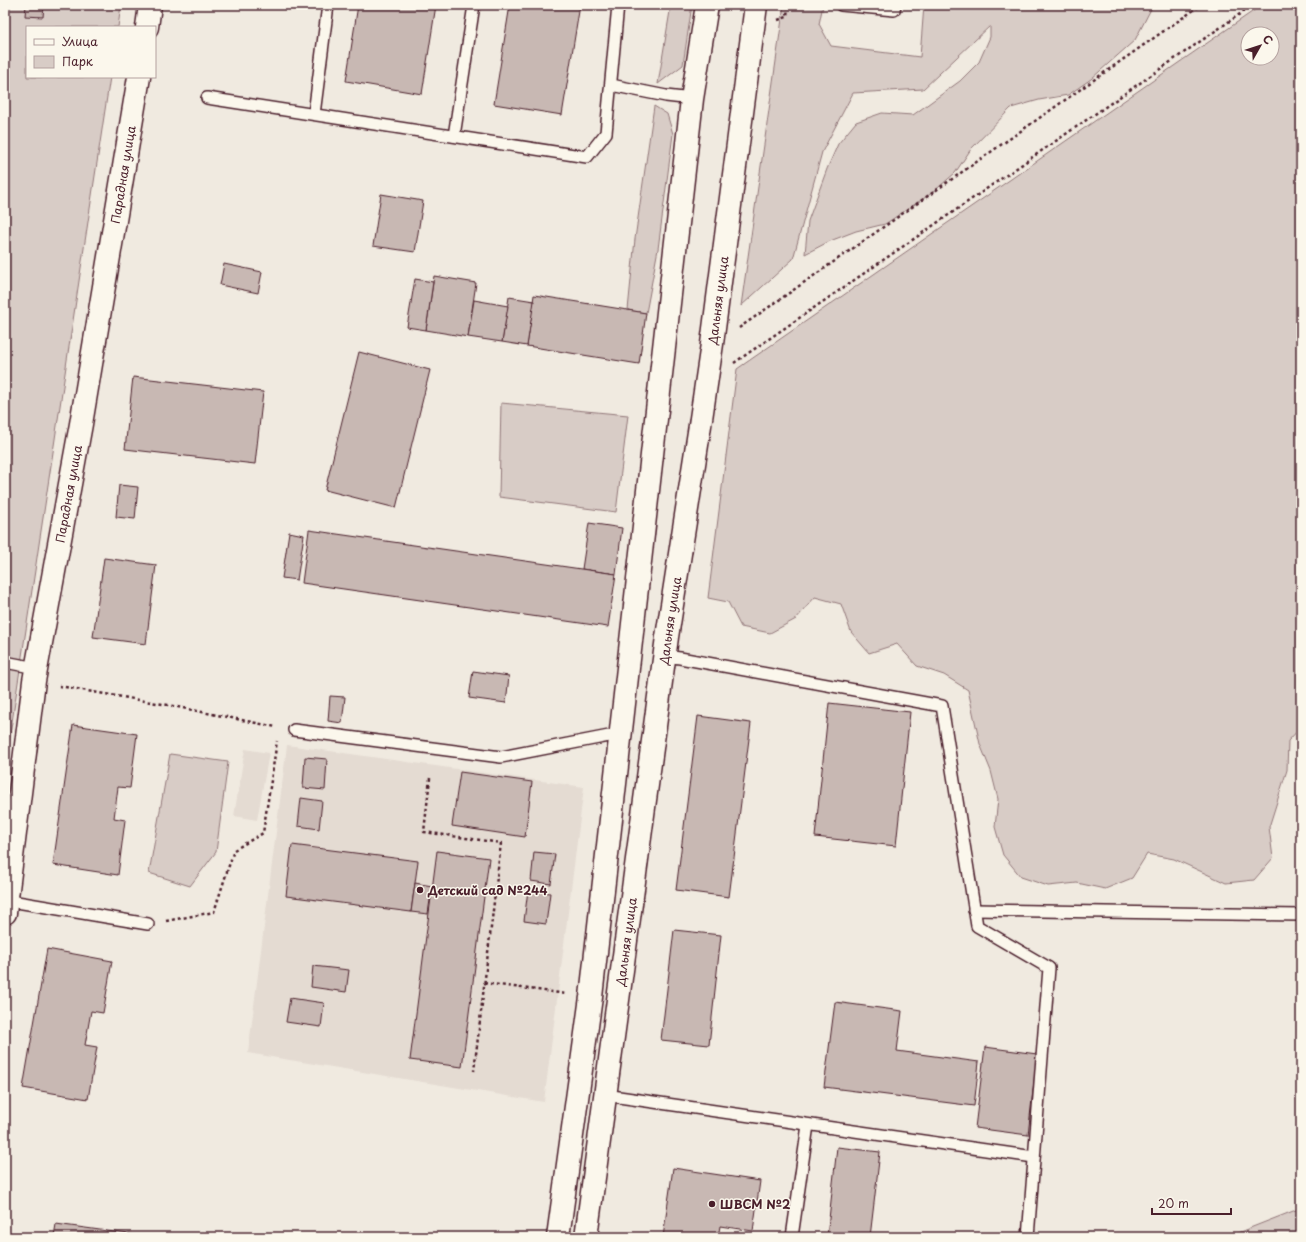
<svg xmlns="http://www.w3.org/2000/svg" width="1306" height="1242" viewBox="0 0 1306 1242" font-family="'Playpen Sans',sans-serif">
<style>
.built{fill:#e4dbd2}
.green{fill:#d8ccc6;stroke:#917678;fill-rule:evenodd}
.building{fill:#c8b8b3;stroke:#4a1f2b}
.lines{fill:none;stroke-linecap:round;stroke-linejoin:round}
.lane-casing{stroke:#4a1f2b;stroke-width:14}
.street-casing{stroke:#4a1f2b;stroke-width:25}
.secondary-casing{stroke:#4a1f2b;stroke-width:25}
.path{stroke:#4a1f2b;stroke-width:2.5;stroke-dasharray:3 3;stroke-linecap:butt}
.lane{stroke:#fbf7ec;stroke-width:11}
.street{stroke:#fbf7ec;stroke-width:22}
.secondary{stroke:#fbf7ec;stroke-width:22}
.poi-dot{fill:#4a1f2b;stroke:#fbf7ec;stroke-width:1.5}
.labels{text-anchor:middle;dominant-baseline:central;stroke-width:3;stroke-linejoin:round;paint-order:stroke}
.street-label{font-size:12px;fill:#4a1f2b;stroke:#fbf7ec}
.poi-label{font-size:12px;font-weight:bold;fill:#4a1f2b;stroke:#fbf7ec;text-anchor:start}
</style>
<rect width="100%" height="100%" fill="#f0eae0"/>
<filter id="ink" filterUnits="userSpaceOnUse"><feTurbulence type="fractalNoise" baseFrequency=".025" numOctaves="2"/><feDisplacementMap in="SourceGraphic" scale="8" xChannelSelector="R" yChannelSelector="G"/><feConvolveMatrix kernelMatrix="1 2 1 2 8 2 1 2 1" color-interpolation-filters="sRGB"/></filter>
<g filter="url(#ink)">
<g class="built">
<path d="M 287,745 L 584,787 L 544,1102 L 248,1053 Z"/>
<path d="M 245,749 L 269,753 L 257,820 L 234,816 Z"/>
</g>
<g class="green">
<path d="M 5,5 L 121,5 L 118,27 L 27,27 L 27,77 L 110,77 L 5,768 Z"/>
<path d="M 671,5 L 692,5 L 683,65 L 658,84 Z"/>
<path d="M 784,5 L 823,5 L 819,24 L 831,46 L 920,57 L 924,5 L 1153,5 L 1135,40 L 1091,79 L 1068,95 L 1039,100 L 1011,108 L 971,149 L 955,173 L 932,193 L 885,224 L 856,231 L 830,241 L 805,254 L 808,221 L 827,169 L 838,144 L 856,122 L 882,113 L 913,115 L 960,81 L 979,62 L 990,37 L 990,26 L 923,89 L 853,93 L 822,152 L 793,259 L 741,306 Z"/>
<path d="M 1262,5 L 1301,5 L 1301,727 L 1288,741 L 1287,770 L 1269,827 L 1273,858 L 1254,880 L 1226,883 L 1174,859 L 1147,854 L 1132,878 L 1105,889 L 1077,883 L 1048,886 L 1021,877 L 1003,855 L 995,827 L 998,799 L 991,771 L 980,744 L 968,690 L 944,675 L 917,666 L 897,644 L 869,653 L 851,632 L 841,604 L 815,597 L 796,619 L 770,633 L 741,627 L 728,602 L 708,598 L 737,369 ZM 1248,34 L 1272,34 L 1272,58 L 1248,58 Z"/>
<path d="M 654,106 L 667,114 L 673,134 L 658,249 L 646,313 L 628,310 L 635,239 Z"/>
<path d="M 501,403 L 628,415 L 616,512 L 499,497 Z"/>
<path d="M 170,754 L 228,762 L 216,852 L 190,886 L 149,873 Z"/>
<path d="M 1301,1208 L 1301,1237 L 1227,1237 Z"/>
</g>
<g class="building">
<path d="M 26,5 L 44,5 L 43,17 L 25,16 Z"/>
<path d="M 358,5 L 436,5 L 422,94 L 346,81 Z"/>
<path d="M 510,5 L 580,5 L 562,115 L 494,104 Z"/>
<path d="M 381,194 L 423,201 L 415,252 L 373,246 Z"/>
<path d="M 224,264 L 262,272 L 258,293 L 220,285 Z"/>
<path d="M 434,276 L 476,283 L 468,337 L 426,330 Z"/>
<path d="M 415,279 L 433,282 L 426,330 L 407,327 Z"/>
<path d="M 534,295 L 646,313 L 639,364 L 527,346 Z"/>
<path d="M 509,297 L 534,301 L 527,346 L 502,342 Z"/>
<path d="M 474,300 L 508,306 L 502,342 L 468,337 Z"/>
<path d="M 359,352 L 430,370 L 396,508 L 325,490 Z"/>
<path d="M 133,377 L 263,392 L 255,464 L 125,449 Z"/>
<path d="M 119,485 L 138,487 L 135,519 L 116,517 Z"/>
<path d="M 589,523 L 622,528 L 616,574 L 582,569 Z"/>
<path d="M 309,530 L 616,574 L 608,627 L 302,583 Z"/>
<path d="M 289,532 L 304,535 L 297,580 L 282,578 Z"/>
<path d="M 104,558 L 156,565 L 146,644 L 93,637 Z"/>
<path d="M 473,671 L 509,676 L 506,703 L 469,698 Z"/>
<path d="M 330,696 L 345,697 L 342,723 L 328,721 Z"/>
<path d="M 829,703 L 910,712 L 896,846 L 815,837 Z"/>
<path d="M 698,716 L 751,723 L 729,897 L 676,890 Z"/>
<path d="M 73,725 L 137,734 L 130,788 L 118,787 L 114,818 L 125,820 L 118,875 L 53,865 Z"/>
<path d="M 305,757 L 327,759 L 325,790 L 303,788 Z"/>
<path d="M 460,772 L 532,782 L 525,837 L 452,826 Z"/>
<path d="M 301,798 L 322,801 L 319,829 L 298,826 Z"/>
<path d="M 292,845 L 418,861 L 411,912 L 286,896 Z"/>
<path d="M 437,851 L 489,858 L 462,1067 L 410,1060 Z"/>
<path d="M 534,852 L 555,854 L 551,884 L 531,881 Z"/>
<path d="M 415,883 L 432,886 L 428,914 L 411,912 Z"/>
<path d="M 528,890 L 550,893 L 546,924 L 524,921 Z"/>
<path d="M 674,930 L 721,935 L 709,1045 L 661,1040 Z"/>
<path d="M 47,949 L 112,961 L 103,1013 L 91,1011 L 85,1045 L 97,1047 L 88,1099 L 23,1088 Z"/>
<path d="M 313,966 L 349,970 L 346,992 L 311,987 Z"/>
<path d="M 290,998 L 324,1003 L 321,1027 L 286,1022 Z"/>
<path d="M 835,1002 L 902,1011 L 897,1051 L 979,1062 L 974,1106 L 824,1087 Z"/>
<path d="M 985,1047 L 1037,1054 L 1028,1135 L 975,1128 Z"/>
<path d="M 837,1147 L 880,1152 L 870,1237 L 827,1237 Z"/>
<path d="M 673,1168 L 760,1181 L 753,1231 L 720,1226 L 718,1237 L 663,1237 Z"/>
<path d="M 56,1224 L 151,1237 L 54,1237 Z"/>
<path d="M 497,1234 L 520,1237 L 496,1237 Z"/>
</g>
<g class="lines">
<defs>
<g id="lane">
<path d="M 841,5 L 894,10 L 895,5"/>
<path d="M 611,85 L 666,96 L 692,99"/>
<path d="M 207,98 L 587,157 L 606,133 L 618,5"/>
<path d="M 314,114 L 328,5"/>
<path d="M 454,136 L 474,5"/>
<path d="M 664,656 L 680,658 L 942,706 L 977,926 L 1049,968 L 1028,1237"/>
<path d="M 5,662 L 36,668"/>
<path d="M 294,730 L 501,757 L 609,736 L 620,738"/>
<path d="M 5,900 L 148,924"/>
<path d="M 974,910 L 1301,915"/>
<path d="M 605,1095 L 1034,1157"/>
<path d="M 792,1237 L 808,1125"/>
</g>
<g id="street">
<path d="M 147,27 L 150,5"/>
<path id="s1" d="M 5,913 L 34,681 L 81,424 L 139,77"/>
</g>
<g id="secondary">
<path d="M 558,1237 L 591,997 L 692,99 L 707,5"/>
<path id="s2" d="M 586,1237 L 667,637 L 699,432 L 712,344 L 756,5"/>
</g>
</defs>
<use href="#lane" class="lane-casing"/>
<use href="#street" class="street-casing"/>
<use href="#secondary" class="secondary-casing"/>
<g class="path">
<path d="M 778,20 L 787,17 L 788,5"/>
<path d="M 739,328 L 1201,5"/>
<path d="M 734,363 L 1253,5"/>
<path d="M 59,686 L 168,705 L 276,727"/>
<path d="M 430,778 L 424,832 L 501,843 L 474,1071"/>
<path d="M 166,921 L 214,912 L 234,850 L 263,833 L 277,741"/>
<path d="M 484,983 L 567,994"/>
<path d="M 637,1237 L 639,1236 L 653,1237"/>
</g>
<use href="#lane" class="lane"/>
<use href="#street" class="street"/>
<use href="#secondary" class="secondary"/>
</g>
</g>
<g class="poi-dot">
<circle cx="420" cy="890" r="4"/>
<circle cx="712" cy="1204" r="4"/>
</g>
<g class="labels">
<g class="street-label">
<text stroke="none"><textPath href="#s1" startOffset="748">Парадная улица</textPath></text>
<text stroke="none"><textPath href="#s2" startOffset="946">Дальняя улица</textPath></text>
<text stroke="none"><textPath href="#s1" startOffset="424">Парадная улица</textPath></text>
<text stroke="none"><textPath href="#s2" startOffset="622">Дальняя улица</textPath></text>
<text stroke="none"><textPath href="#s2" startOffset="298">Дальняя улица</textPath></text>
</g>
<g class="poi-label">
<text x="428" y="890">Детский сад №244</text>
<text x="720" y="1204">ШВСМ №2</text>
</g>
</g>
<rect width="1306" height="1242" fill="none" stroke="#fbf7ec" stroke-width="20"/>
<rect x="10" y="10" width="1286" height="1222" fill="none" stroke="#4a1f2b" stroke-width="1.5" filter="url(#ink)"/>
<rect x="26" y="26" width="130" height="52" fill="#fbf7ec" stroke="#b4a19f"/>
<rect x="34" y="39" width="20" height="6" fill="#fbf7ec" stroke="#b4a19f"/>
<text x="62" y="46" font-size="12" fill="#4a1f2b">Улица</text>
<rect x="34" y="56" width="20" height="12" fill="#d8ccc6" stroke="#b4a19f"/>
<text x="62" y="66" font-size="12" fill="#4a1f2b">Парк</text>
<g transform="translate(1260 46) rotate(51)"><circle r="19" fill="#fbf7ec" stroke="#b4a19f"/>
<path d="M0-3L7 15L0 10L-7 15Z" fill="#4a1f2b"/>
<text y="-6" font-size="11" font-weight="bold" text-anchor="middle" fill="#4a1f2b">С</text>
</g>
<path d="M1152 1208v6h79v-6" fill="none" stroke="#4a1f2b" stroke-width="2"/>
<text x="1158" y="1208" font-size="12" fill="#4a1f2b" stroke="#fbf7ec" stroke-width="3" paint-order="stroke">20 m</text>
</svg>
